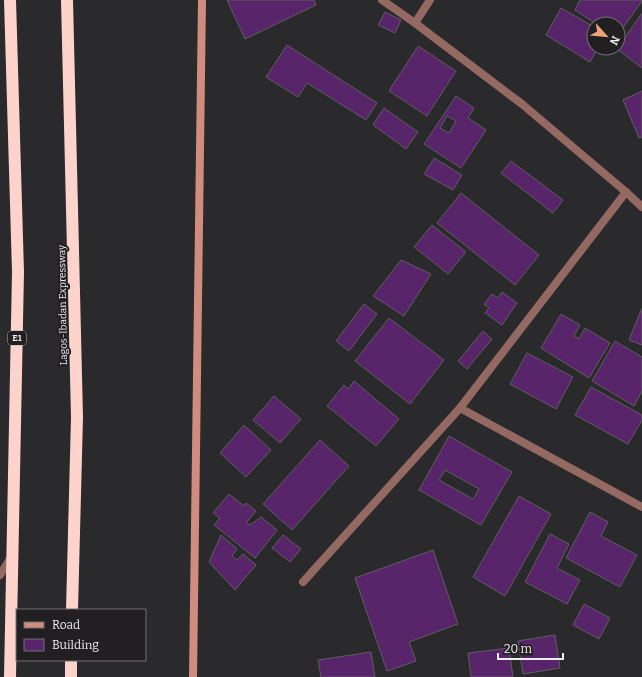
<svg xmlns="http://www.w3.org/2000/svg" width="642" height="677" viewBox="0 0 642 677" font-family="Bitter,serif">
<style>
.building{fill:#59256a;stroke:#5f5d5f;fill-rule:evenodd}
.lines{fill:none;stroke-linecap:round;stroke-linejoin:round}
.minor{stroke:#936961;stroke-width:8}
.secondary{stroke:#cf8c7f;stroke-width:8}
.motorway{stroke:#fed3cb;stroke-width:12}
.labels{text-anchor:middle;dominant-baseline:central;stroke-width:4;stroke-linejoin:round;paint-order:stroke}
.shield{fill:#211f21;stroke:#b1b0b1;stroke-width:1}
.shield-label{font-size:9px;font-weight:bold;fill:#efeeef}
.street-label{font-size:10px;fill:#efeeef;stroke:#211f21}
</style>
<rect width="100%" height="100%" fill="#2a292b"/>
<g class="building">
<path d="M 227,0 L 314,0 L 316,5 L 245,39 Z"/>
<path d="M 580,0 L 642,0 L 642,1 L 618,35 L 618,24 L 596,24 L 575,10 Z"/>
<path d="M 561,8 L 594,27 L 594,48 L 598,48 L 590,62 L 546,35 Z"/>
<path d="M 385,12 L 401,20 L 395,33 L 378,25 Z"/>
<path d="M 642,13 L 642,68 L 617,49 Z"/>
<path d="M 287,45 L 377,103 L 366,120 L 307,83 L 298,97 L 266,77 Z"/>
<path d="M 418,46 L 456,71 L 427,116 L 389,91 Z"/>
<path d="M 642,91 L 642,137 L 639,138 L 623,100 Z"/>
<path d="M 456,96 L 474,108 L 468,118 L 486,130 L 461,168 L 424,144 ZM 447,116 L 456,121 L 449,133 L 440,128 Z"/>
<path d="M 384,108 L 418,132 L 406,149 L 373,125 Z"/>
<path d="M 434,158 L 462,175 L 453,190 L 424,174 Z"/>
<path d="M 511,161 L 563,200 L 553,213 L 501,173 Z"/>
<path d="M 461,193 L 539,255 L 515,285 L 437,223 Z"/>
<path d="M 432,225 L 466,252 L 448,274 L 414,247 Z"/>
<path d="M 401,260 L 431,274 L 404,316 L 373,296 Z"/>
<path d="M 502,292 L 517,303 L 502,325 L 485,313 L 489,308 L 484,304 L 492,294 L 498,298 Z"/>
<path d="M 364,304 L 377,314 L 349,351 L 336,341 Z"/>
<path d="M 642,308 L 642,345 L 629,340 Z"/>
<path d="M 561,314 L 580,325 L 574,336 L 579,339 L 585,328 L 610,343 L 589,378 L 541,348 Z"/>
<path d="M 389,318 L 444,360 L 410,404 L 355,361 Z"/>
<path d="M 483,331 L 492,339 L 467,369 L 458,361 Z"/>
<path d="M 615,341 L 642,357 L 642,391 L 634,406 L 592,381 Z"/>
<path d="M 527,353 L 573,377 L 556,409 L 510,384 Z"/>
<path d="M 354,381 L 399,419 L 376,446 L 327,406 L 344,385 L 348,389 Z"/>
<path d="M 591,387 L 642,415 L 642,420 L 628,444 L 575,415 Z"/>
<path d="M 274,396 L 301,419 L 280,443 L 253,420 Z"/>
<path d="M 244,425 L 271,450 L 246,477 L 220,453 Z"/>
<path d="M 449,436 L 512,472 L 481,525 L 419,490 ZM 445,470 L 479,489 L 473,499 L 439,480 Z"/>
<path d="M 320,440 L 349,466 L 292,530 L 263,504 Z"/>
<path d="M 229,494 L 244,506 L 246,503 L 256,511 L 246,523 L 250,525 L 261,517 L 277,530 L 255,558 L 214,525 L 220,518 L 213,513 Z"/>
<path d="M 519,496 L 551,514 L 505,596 L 473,577 Z"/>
<path d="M 590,512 L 608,522 L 601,536 L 637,555 L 620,587 L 566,558 Z"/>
<path d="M 550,534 L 569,544 L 557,568 L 580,580 L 567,604 L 525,582 Z"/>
<path d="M 221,535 L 237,549 L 232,556 L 237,560 L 243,554 L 256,565 L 235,590 L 209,562 Z"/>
<path d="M 283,535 L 301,549 L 290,562 L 272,548 Z"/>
<path d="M 433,550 L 458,624 L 409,642 L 416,661 L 387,671 L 355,578 Z"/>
<path d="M 584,604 L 610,618 L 599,639 L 573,625 Z"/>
<path d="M 555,635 L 560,668 L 523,674 L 518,641 Z"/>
<path d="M 509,648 L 513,677 L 471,677 L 468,653 Z"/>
<path d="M 371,652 L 375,677 L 321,677 L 318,660 Z"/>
</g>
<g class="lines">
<g class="minor">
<path d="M 382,0 L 415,23 L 522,104 L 626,192 L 642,207"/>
<path d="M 415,23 L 430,0"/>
<path d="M 460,408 L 642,507"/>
<path d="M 0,575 L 12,556"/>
<path d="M 303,582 L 460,408 L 626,192"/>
</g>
<path class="secondary" d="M 193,677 L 202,0"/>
<g class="motorway">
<path d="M 67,0 L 77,417 L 72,610"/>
<path d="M 10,677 L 18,272 L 10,0"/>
<path d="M 71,677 L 71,660"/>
</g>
</g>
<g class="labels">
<rect class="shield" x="8" y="331" width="18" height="14" rx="3"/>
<g class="shield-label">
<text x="17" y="338">E1</text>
</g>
<g class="street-label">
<text transform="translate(63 305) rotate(-91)">Lagos-Ibadan Expressway</text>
</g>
</g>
<rect x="16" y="609" width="130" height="52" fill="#211f21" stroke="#737273"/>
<rect x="24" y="622" width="20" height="6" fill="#cf8c7f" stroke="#737273"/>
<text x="52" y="629" font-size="12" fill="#efeeef">Road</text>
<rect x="24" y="639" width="20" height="12" fill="#59256a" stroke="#737273"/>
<text x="52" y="649" font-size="12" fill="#efeeef">Building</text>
<g transform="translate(606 36) rotate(117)"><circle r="19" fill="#211f21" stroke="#737273"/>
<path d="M0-3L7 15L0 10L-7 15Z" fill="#f0a279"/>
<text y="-6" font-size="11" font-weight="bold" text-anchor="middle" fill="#efeeef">N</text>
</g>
<path d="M498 653v6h65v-6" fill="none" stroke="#efeeef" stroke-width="2"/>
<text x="504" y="653" font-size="12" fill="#efeeef" stroke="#211f21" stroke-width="3" paint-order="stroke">20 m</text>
</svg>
